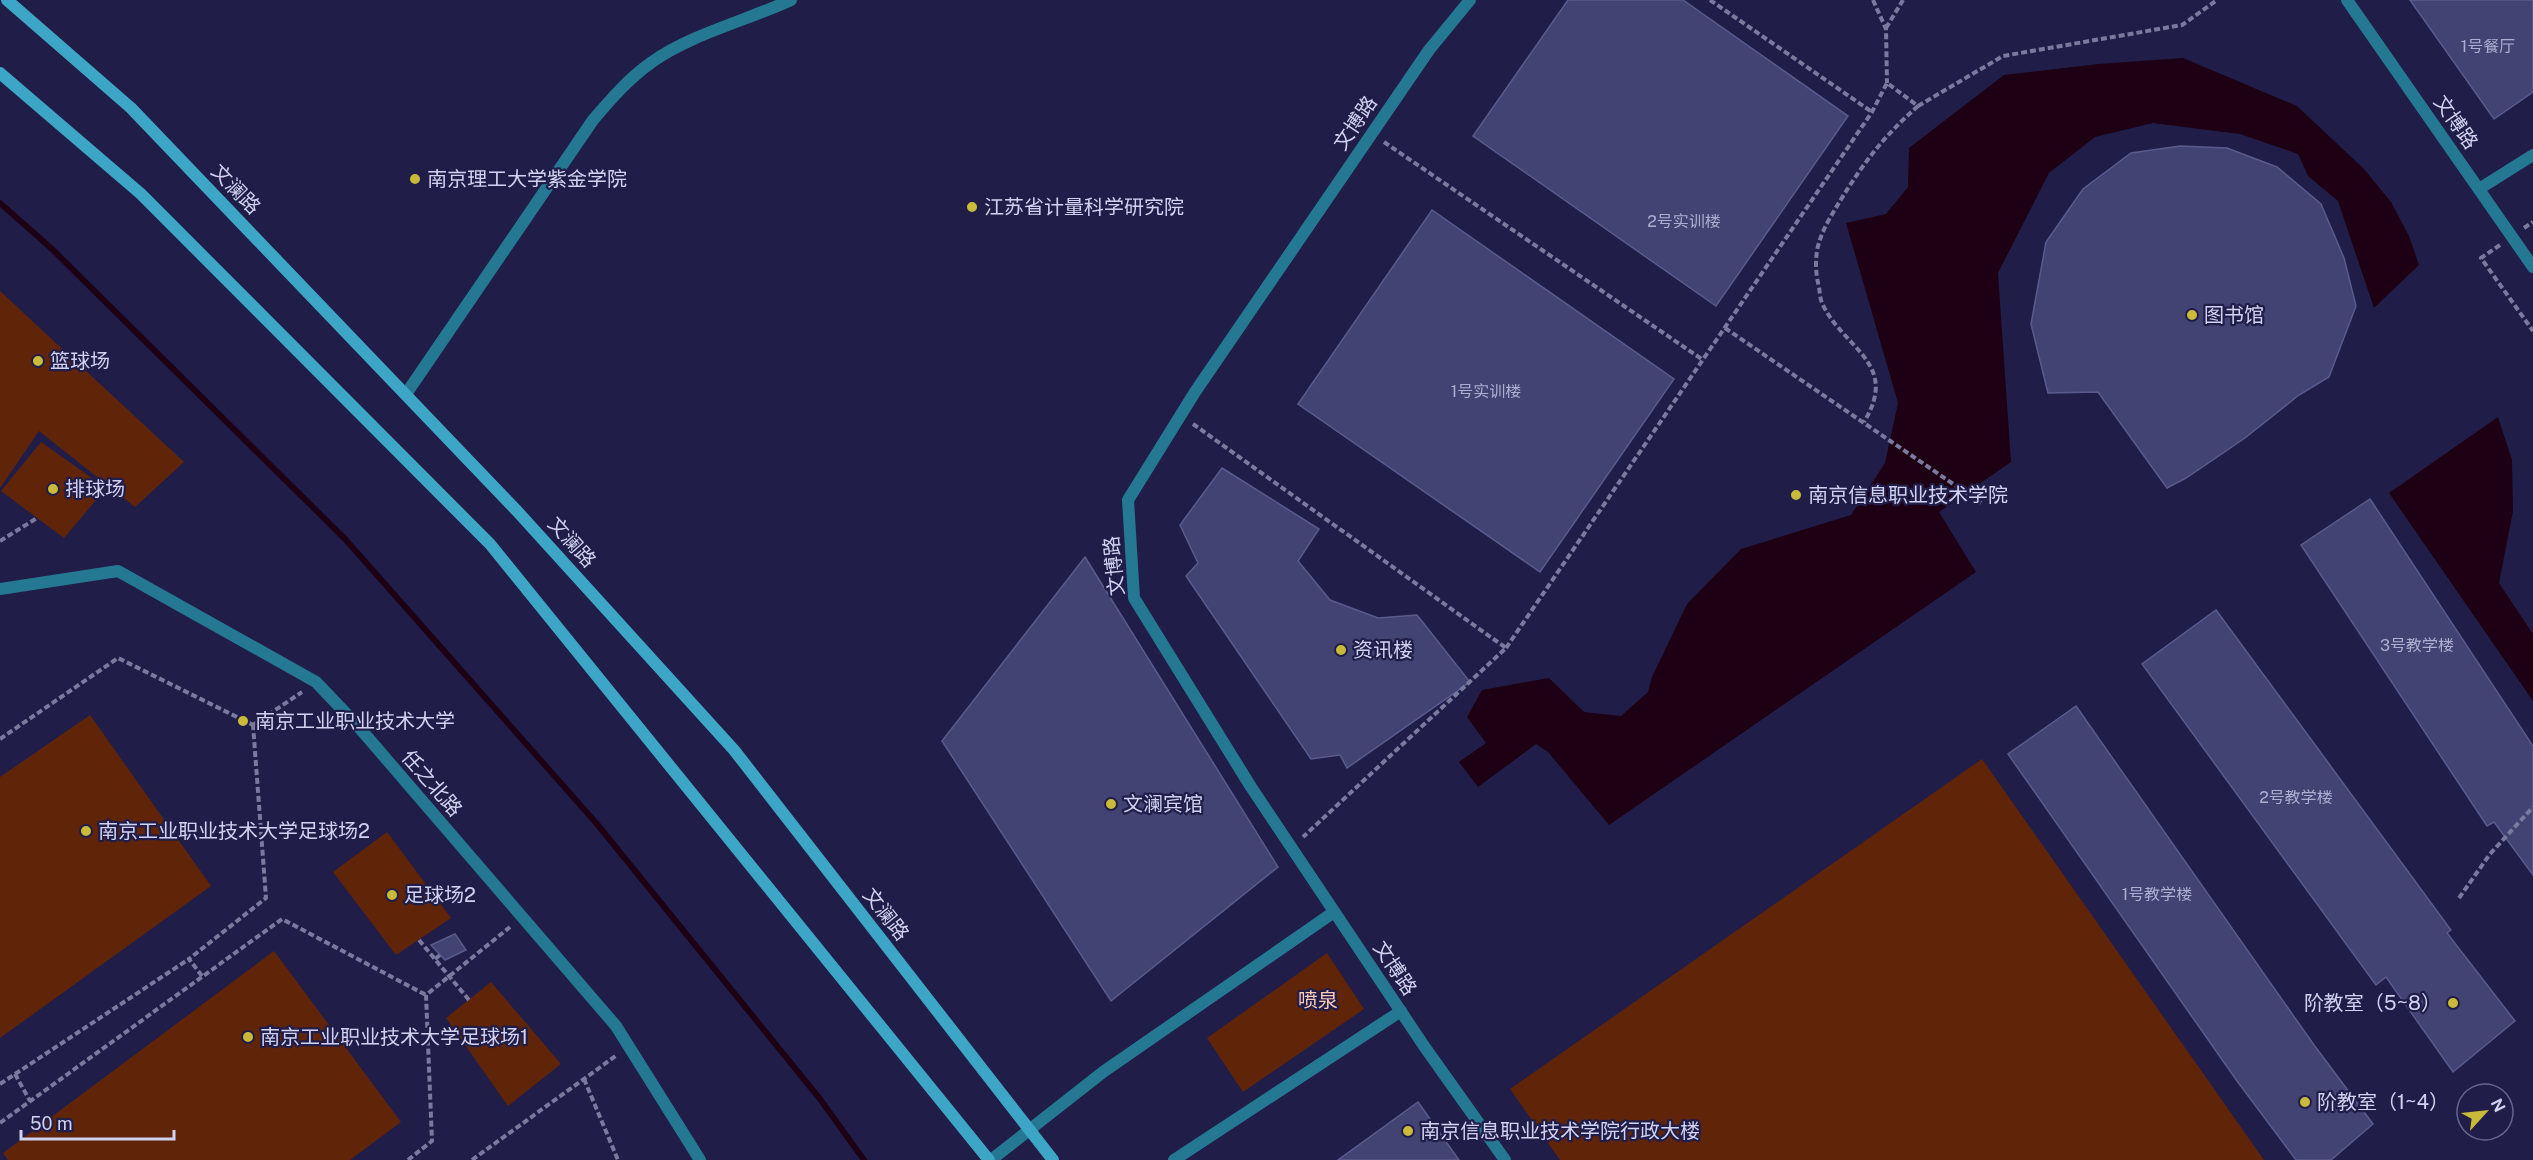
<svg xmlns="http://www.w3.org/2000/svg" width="2533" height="1160" viewBox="0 0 2533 1160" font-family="'Public Sans','Noto Sans SC',sans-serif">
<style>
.green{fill:#602509}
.water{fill:#1e0014}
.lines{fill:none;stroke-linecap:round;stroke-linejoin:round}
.stream{stroke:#1e0014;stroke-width:6}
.building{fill:#434373;stroke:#5a5a8c;stroke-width:1.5}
.path{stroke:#7a7a9e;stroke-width:4;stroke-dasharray:6 3;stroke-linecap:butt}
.service{stroke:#257891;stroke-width:12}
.minor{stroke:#257891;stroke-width:12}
.secondary{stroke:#3da5c5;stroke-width:12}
.poi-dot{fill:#caba3a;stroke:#201d49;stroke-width:2}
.labels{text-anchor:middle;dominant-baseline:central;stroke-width:4.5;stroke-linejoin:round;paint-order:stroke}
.number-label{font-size:16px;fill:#adaed0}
.street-label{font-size:20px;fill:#d0d2ef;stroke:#201d49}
.poi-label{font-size:20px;fill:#d0d2ef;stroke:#201d49;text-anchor:start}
.park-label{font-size:20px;fill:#fecbb7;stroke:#201d49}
</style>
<rect width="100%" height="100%" fill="#201d49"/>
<g class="green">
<path d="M 0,291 L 184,462 L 135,507 L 39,431 L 0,488 Z"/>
<path d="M 41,442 L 106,488 L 64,538 L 1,491 Z"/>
<path d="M 90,715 L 211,886 L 0,1038 L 0,777 Z"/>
<path d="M 1982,759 L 2264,1160 L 1560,1160 L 1510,1089 Z"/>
<path d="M 387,832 L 451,918 L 396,955 L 333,872 Z"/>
<path d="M 274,951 L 401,1122 L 350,1160 L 8,1160 L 3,1153 Z"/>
<path d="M 1327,953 L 1364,1009 L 1243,1092 L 1207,1038 Z"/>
<path d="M 491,982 L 561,1064 L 508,1106 L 446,1018 Z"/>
</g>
<g class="water">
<path d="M 2183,58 L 2297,106 L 2364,169 L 2391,202 L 2409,236 L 2419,265 L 2374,308 L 2338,201 L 2308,176 L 2298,154 L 2240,134 L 2153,123 L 2095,137 L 2049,173 L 1998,273 L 2011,462 L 1939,512 L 1976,572 L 1609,825 L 1548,752 L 1536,744 L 1478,787 L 1459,762 L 1486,743 L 1467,717 L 1482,690 L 1549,678 L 1584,712 L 1621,716 L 1648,692 L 1652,677 L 1687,604 L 1741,549 L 1851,515 L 1885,463 L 1898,403 L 1846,223 L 1886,214 L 1908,187 L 1909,148 L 2004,75 L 2099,64 Z"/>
<path d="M 2498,417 L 2512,460 L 2513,511 L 2499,583 L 2533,634 L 2533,701 L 2389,493 Z"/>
</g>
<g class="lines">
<path class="stream" d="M 0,203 L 52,249 L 346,540 L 597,824 L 820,1099 L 864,1160"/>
</g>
<g class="building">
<path d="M 1568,0 L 1683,0 L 1848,116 L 1716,306 L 1473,136 Z"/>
<path d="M 2410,0 L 2533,0 L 2533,92 L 2494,119 Z"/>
<path d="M 2180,146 L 2227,148 L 2277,167 L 2321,204 L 2344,258 L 2356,306 L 2329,377 L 2299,395 L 2245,438 L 2186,478 L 2167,488 L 2098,392 L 2048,393 L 2031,324 L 2046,242 L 2083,189 L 2131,153 Z"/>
<path d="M 1432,210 L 1674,379 L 1540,572 L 1298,404 Z"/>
<path d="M 1222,468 L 1319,529 L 1298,561 L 1330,600 L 1378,618 L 1417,615 L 1470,682 L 1347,768 L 1340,755 L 1311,759 L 1186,576 L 1198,563 L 1180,525 Z"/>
<path d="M 2370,499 L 2533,746 L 2533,875 L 2494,822 L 2487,826 L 2301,545 Z"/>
<path d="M 1085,557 L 1278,867 L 1111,1001 L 942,741 Z"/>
<path d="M 2216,610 L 2451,930 L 2447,933 L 2515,1021 L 2453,1072 L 2386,977 L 2376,985 L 2142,664 Z"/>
<path d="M 2076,706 L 2314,1045 L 2373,1124 L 2331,1160 L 2296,1160 L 2237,1081 L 2008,754 Z"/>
<path d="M 455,934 L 466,950 L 445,960 L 431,945 Z"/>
<path d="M 1418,1102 L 1459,1160 L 1338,1160 Z"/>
</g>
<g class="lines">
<g class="path">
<path d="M 1710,0 L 1872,112"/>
<path d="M 1873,0 L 1886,29 L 1887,83"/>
<path d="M 1886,28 L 1903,0"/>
<path d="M 1918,106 L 2003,56 L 2182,25 L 2217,0"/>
<path d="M 1384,142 L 1703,360"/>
<path d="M 2524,228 L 2533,222"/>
<path d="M 2500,245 L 2481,258 L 2533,331"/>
<path d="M 1725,328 L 1981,503"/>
<path d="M 1193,424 L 1506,648 L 1303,837"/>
<path d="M 0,541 L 37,518"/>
<path d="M 1506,648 L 1872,112 L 1887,83 L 1918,106 C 1884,136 1864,162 1840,201 C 1831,216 1820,233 1817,251 C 1815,264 1816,275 1819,287 C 1820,293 1820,300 1823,305 C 1844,349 1900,363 1864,422"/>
<path d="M 253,725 L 302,692"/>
<path d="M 0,739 L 118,658 L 253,725"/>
<path d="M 2459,898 L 2490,854 L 2533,807"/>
<path d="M 419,940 L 469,1000"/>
<path d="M 435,959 L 440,955"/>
<path d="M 202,976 L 189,959 L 266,898 L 253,725"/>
<path d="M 15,1074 L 30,1101"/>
<path d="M 584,1079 L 618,1160"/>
<path d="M 0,1084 L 189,959"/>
<path d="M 0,1123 L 282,919 L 426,995"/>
<path d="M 408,1160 L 432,1141 L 426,995 L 510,927"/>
<path d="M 472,1160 L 617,1055"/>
</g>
<g class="service">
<path d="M 1470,0 L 1429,50 L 1195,392 L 1128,500 L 1134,598 L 1251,787 L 1424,1046 L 1505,1160"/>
<path d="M 2347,0 L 2533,267"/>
<path d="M 2479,189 L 2533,155"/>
<path d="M 406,394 L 593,120 C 611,99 629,78 652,62 C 689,35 748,20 791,0"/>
<path d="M 991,1160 L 1103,1072 L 1334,912"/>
<path d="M 1174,1160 L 1401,1011"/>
</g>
<path class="minor" d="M 0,589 L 118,571 L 316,682 L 357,725 L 616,1026 L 700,1160"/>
<g class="secondary">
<path d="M 7,0 L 131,108 L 517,511 L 734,750 L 1053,1160"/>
<path d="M 0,73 L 141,194 L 490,544 L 989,1160"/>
</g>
</g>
<g class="poi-dot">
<circle cx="415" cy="179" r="6"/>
<circle cx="972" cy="207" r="6"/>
<circle cx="2192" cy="315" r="6"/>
<circle cx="38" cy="361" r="6"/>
<circle cx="53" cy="489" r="6"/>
<circle cx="1796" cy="495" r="6"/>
<circle cx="1341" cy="650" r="6"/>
<circle cx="243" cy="721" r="6"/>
<circle cx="1111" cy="804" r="6"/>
<circle cx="86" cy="831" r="6"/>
<circle cx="392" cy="895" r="6"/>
<circle cx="2453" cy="1003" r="6"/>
<circle cx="248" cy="1037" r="6"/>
<circle cx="2305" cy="1102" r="6"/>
<circle cx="1408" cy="1131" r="6"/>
</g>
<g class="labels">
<g class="number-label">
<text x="2488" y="46">1号餐厅</text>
<text x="1684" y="221">2号实训楼</text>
<text x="1486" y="391">1号实训楼</text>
<text x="2417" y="645">3号教学楼</text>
<text x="2296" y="797">2号教学楼</text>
<text x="2157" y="894">1号教学楼</text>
</g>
<g class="street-label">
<text transform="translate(2456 122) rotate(55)">文博路</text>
<text transform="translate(1355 123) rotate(-56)">文博路</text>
<text transform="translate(236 189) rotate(46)">文澜路</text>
<text transform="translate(572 542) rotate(48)">文澜路</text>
<text transform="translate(1114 566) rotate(-96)">文博路</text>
<text transform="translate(432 783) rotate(49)">任之北路</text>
<text transform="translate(886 914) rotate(52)">文澜路</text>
<text transform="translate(1395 968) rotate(56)">文博路</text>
</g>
<g class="poi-label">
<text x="427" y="179">南京理工大学紫金学院</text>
<text x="984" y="207">江苏省计量科学研究院</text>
<text x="2204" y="315">图书馆</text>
<text x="50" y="361">篮球场</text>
<text x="65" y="489">排球场</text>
<text x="1808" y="495">南京信息职业技术学院</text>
<text x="1353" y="650">资讯楼</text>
<text x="255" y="721">南京工业职业技术大学</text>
<text x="1123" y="804">文澜宾馆</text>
<text x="98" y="831">南京工业职业技术大学足球场2</text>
<text x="404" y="895">足球场2</text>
<text x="2441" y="1003" text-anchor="end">阶教室（5~8）</text>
<text x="260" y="1037">南京工业职业技术大学足球场1</text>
<text x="2317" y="1102">阶教室（1~4）</text>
<text x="1420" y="1131">南京信息职业技术学院行政大楼</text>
</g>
<g class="park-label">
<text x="1318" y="1000">喷泉</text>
</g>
</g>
<g transform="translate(2485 1112) rotate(63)"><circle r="28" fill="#201d49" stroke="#66658b" stroke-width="1.5"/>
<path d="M0-4.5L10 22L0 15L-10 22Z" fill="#caba3a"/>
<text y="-9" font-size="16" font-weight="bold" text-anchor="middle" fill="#d0d2ef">N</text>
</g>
<path d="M21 1130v9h153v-9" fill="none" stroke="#d0d2ef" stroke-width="3"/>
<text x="30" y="1130" font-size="18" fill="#d0d2ef" stroke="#201d49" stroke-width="4.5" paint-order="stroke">50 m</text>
</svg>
